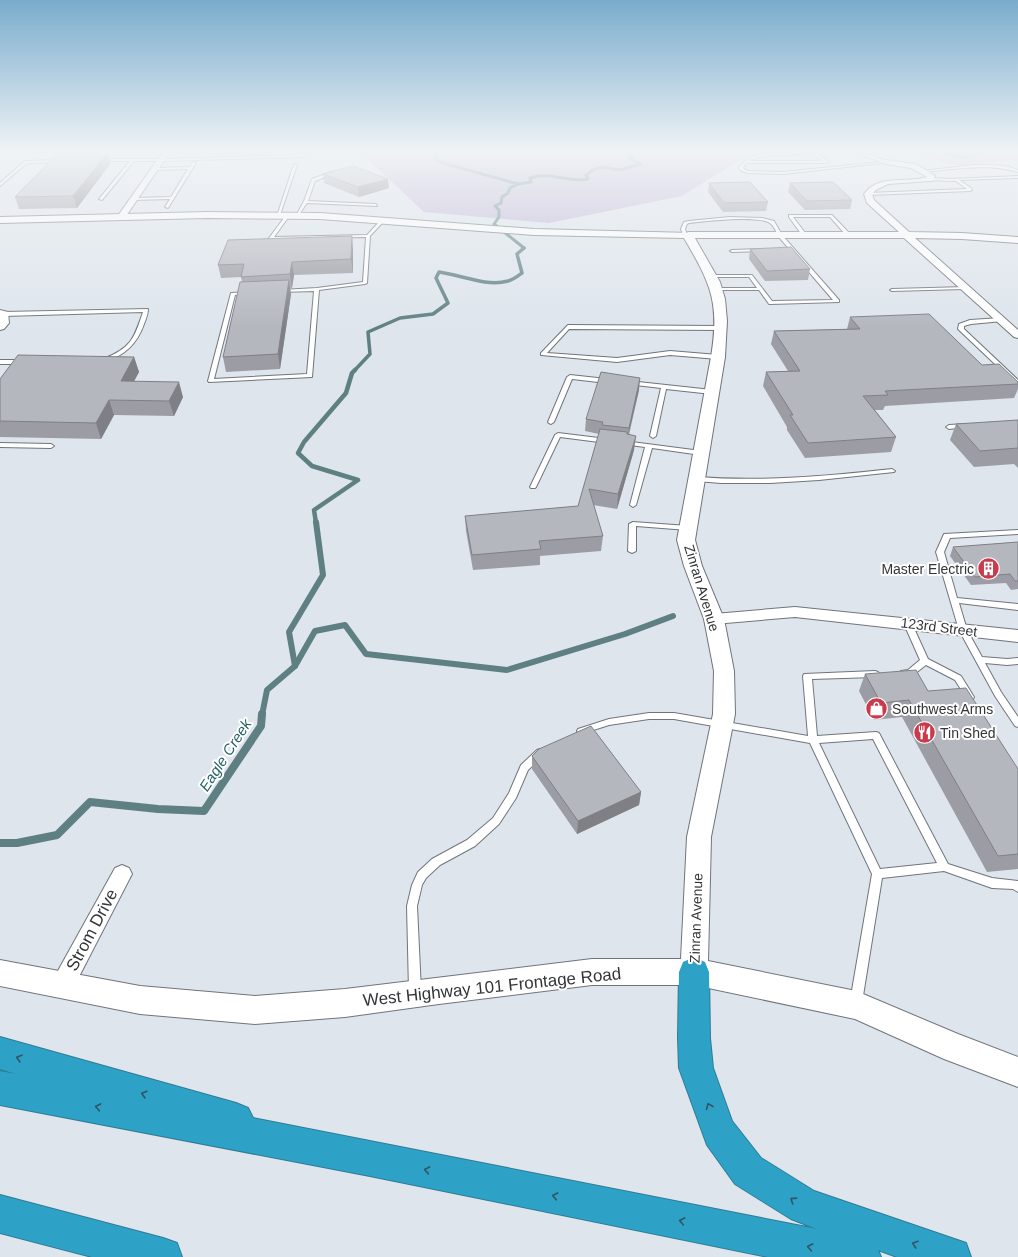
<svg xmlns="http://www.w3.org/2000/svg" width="1018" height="1257" viewBox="0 0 1018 1257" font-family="Helvetica,sans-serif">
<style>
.green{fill:#bfb4d4}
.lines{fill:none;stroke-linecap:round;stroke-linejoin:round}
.stream-far4{stroke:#5f8082;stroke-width:3}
.stream-far3{stroke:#5f8082;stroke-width:3.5}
.stream-far2{stroke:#5f8082;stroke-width:4.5}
.stream-far1{stroke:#5f8082;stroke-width:6}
.stream{stroke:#5f8082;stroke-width:8}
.service-casing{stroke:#70757b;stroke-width:2}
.minor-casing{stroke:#70757b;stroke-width:2}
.tertiary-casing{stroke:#70757b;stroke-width:2}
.motorway-casing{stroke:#2f7c94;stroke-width:2}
.service{fill:#fff;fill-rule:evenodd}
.minor{fill:#fff;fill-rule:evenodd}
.tertiary{fill:#fff;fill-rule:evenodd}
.motorway{fill:#2ea2c6;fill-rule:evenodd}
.wall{fill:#9c9da4}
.shaded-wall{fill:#7f8086}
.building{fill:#b5b7bf;stroke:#7f8086}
.oneway{stroke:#315562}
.labels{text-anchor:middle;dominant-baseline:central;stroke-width:4;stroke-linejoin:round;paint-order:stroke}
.poi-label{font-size:14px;fill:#323437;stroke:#fff;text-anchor:start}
.street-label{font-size:14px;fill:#323437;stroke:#fff}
.water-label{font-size:15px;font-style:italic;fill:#236264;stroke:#fff}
.near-street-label{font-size:17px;fill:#323437;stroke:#fff}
</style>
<rect width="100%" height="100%" fill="#dee5ec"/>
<g class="green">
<path d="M 360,152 L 753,152 L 682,196 L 549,223 L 424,212 Z"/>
<path d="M 910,152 L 1018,152 L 1018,160 L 954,165 Z"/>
</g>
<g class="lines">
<g class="stream-far4">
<path d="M 437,152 L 434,158 L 443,163 L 518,184"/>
<path d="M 942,152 C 955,157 970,159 983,152"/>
<path d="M 523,249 L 524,248 L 494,224 L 499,217 L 499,210 L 495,206 L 501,203 L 502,197 L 508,193 L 510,188 L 518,184 L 531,182 L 530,178 C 550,171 568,183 588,179 L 586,175 L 593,170 L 602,167 L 620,170 L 641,164 L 630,159 L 633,157 L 629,155 L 633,152"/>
</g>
<path class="stream-far3" d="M 354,371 L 370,354 L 368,332 L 400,318 L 433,314 L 448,303 L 436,278 L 439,272 C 461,275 486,287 508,281 C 513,280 518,276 522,273 L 517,254 L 524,248"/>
<path class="stream-far2" d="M 316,523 L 314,510 L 358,480 L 312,466 L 298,453 L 304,442 L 346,393 L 352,373 L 355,370"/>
<g class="stream-far1">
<path d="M 295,666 L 289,632 L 323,575 L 316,522"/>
<path d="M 262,715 L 267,690 L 295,666 L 315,631 L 345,625 L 366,654 L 507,670 L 625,634 L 673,616"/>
</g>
<path class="stream" d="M 0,843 L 17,843 L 57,835 L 90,802 L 158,809 L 204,811 L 261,726 L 262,714"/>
<defs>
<g id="service">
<path d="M 303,152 L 307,152 L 307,155 L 300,157 L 162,161 L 134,161 L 102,200 L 99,199 L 130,161 L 98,161 L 99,159 L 165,159 L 300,155 L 303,154 Z"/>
<path d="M 771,152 L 808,152 C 789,159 769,150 749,161 L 823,161 L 810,152 L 815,152 L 829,162 L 827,163 L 747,163 L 743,167 L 744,169 L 748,171 L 783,172 L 881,162 L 855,152 L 861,152 L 890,162 L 783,174 L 747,173 L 740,170 L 739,167 C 748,157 758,154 771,152 Z"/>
<path d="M 60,160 L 61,162 L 27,163 L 0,186 L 0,183 L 25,161 Z"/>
<path d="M 193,162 L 196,163 L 168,208 L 165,207 L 170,199 L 133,200 L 131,199 L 133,198 L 171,197 L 188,169 L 155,170 L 153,169 L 155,168 L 190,167 Z"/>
<path d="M 294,164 L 297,165 L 280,215 L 277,216 Z"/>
<path d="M 973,165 C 989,165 1004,164 1018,170 L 1018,172 C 988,163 956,169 925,172 L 923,171 Z"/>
<path d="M 334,171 L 335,173 L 315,181 L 308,201 L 376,204 L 377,206 L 307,203 L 298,216 L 296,216 L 304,201 L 312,179 Z"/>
<path d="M 1018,176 L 1018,178 L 959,180 L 971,188 L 972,190 L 970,191 L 868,195 L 866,194 L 868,193 L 967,189 L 956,181 L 929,180 L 930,178 L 951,179 Z"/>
<path d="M 287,214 L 290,215 L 274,237 L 367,235 L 382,219 L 384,219 L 384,221 L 370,236 L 367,283 L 365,284 L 319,290 L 312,377 L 209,382 L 208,381 L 231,293 L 247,292 L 249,293 L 247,294 L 235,295 L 214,379 L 307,374 L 314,291 L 281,292 L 279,291 L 281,290 L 317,288 L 363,282 L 366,237 L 269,239 L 269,238 Z"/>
<path d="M 789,215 L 832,215 L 850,234 L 846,235 L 830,217 L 793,217 L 806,234 L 802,235 L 789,217 Z"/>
<path d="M 730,217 L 762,218 L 774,221 L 782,235 L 839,300 L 839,302 L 771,304 L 769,304 L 759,290 L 714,290 L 714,289 L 716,288 L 757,288 L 749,277 L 710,277 L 708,276 L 708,275 L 752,275 L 772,301 L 833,300 L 778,236 C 776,231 774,226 770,223 C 759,215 704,221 689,223 L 687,224 L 685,229 L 687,235 L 685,236 L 683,235 L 681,229 L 684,222 L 689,221 Z"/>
<path d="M 761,249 L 763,249 L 763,251 L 732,252 L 730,251 L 732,250 Z"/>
<path d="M 966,287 L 966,289 L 964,289 L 892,291 L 890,290 L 892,289 Z"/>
<path d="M 148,309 C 148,314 146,319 144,324 C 137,344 125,355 105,362 L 103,361 L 103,359 C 131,348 134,339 143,312 L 4,316 L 1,314 L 4,312 Z"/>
<path d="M 1001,318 L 1004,320 L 1003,321 L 971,324 L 964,326 L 964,329 L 1018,380 L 1018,385 L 1016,384 L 958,329 L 959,324 L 970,320 Z"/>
<path d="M 568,325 L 721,326 L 724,328 L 721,330 L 569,329 L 547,353 L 617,358 L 670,351 L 718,355 L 721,357 L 718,359 L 670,355 L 617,362 L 541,355 L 541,353 Z"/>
<path d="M 0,360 L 23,360 L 26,362 L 23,364 L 0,364 Z"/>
<path d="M 570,375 L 607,379 L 610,381 L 607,383 L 572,379 L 554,422 L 551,424 L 549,423 L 548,422 L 567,377 Z"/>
<path d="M 629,381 L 712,390 L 715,392 L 712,394 L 666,389 L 656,436 L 653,438 L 650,436 L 661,388 L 627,384 L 627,382 Z"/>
<path d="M 965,424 L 967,425 L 967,427 L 949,429 L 946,427 L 949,425 Z"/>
<path d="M 558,433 L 607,439 L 610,441 L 607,443 L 560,437 L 536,487 L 535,488 L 531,488 L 530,487 L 555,435 Z"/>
<path d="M 624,441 L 701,451 L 704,453 L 701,455 L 652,448 L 636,505 L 633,507 L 630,505 L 645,447 L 622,444 L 622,442 Z"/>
<path d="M 0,443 L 51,444 L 54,446 L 51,448 L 0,447 Z"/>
<path d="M 892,469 L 895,471 L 894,472 L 819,480 L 770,483 L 721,483 L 697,481 L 694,479 L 697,477 C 763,482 827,476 892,469 Z"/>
<path d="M 633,522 L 688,526 L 692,528 L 688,530 L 636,526 L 636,551 L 632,553 L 628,551 L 629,524 Z"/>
<path d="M 1018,530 L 1018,534 L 950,538 L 944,552 L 957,598 L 1018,604 L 1018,610 L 959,603 L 967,630 L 982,657 L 1007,659 L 1018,658 L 1018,664 L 1007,665 L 985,663 L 1001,692 L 1018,717 L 1018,727 L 1015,726 L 995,696 L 959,630 L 936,552 L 944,534 Z"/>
<path d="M 908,621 L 912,624 L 928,659 L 961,676 L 974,697 L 973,699 L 967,699 L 955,680 L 926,665 L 913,675 L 901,675 L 900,673 L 901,671 L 908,670 L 920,660 L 904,624 Z"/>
<path d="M 875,671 L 878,672 L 879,674 L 878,676 L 875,677 L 812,679 L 817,736 L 876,732 L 879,733 L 948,864 L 992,878 L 1018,881 L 1018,892 L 1013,889 L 992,888 L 944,871 L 882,878 L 862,1002 L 860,1006 L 856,1008 L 852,1006 L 850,1002 L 872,874 L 810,743 L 674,719 L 649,719 L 609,725 L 581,734 L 578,733 L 577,731 L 578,729 L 609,719 L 649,713 L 674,713 L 808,736 L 803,676 L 804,674 ZM 873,739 L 937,863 L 880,869 L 819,743 Z"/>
<path d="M 540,749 L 543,750 L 545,753 L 543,756 L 528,770 L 516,798 L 499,824 L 475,846 L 440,865 L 426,878 L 422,885 L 417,906 L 421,991 L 419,995 L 415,997 L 411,995 L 409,991 L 407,906 L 412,885 L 418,872 L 432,859 L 467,840 L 493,818 L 509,793 L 521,765 L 537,750 Z"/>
</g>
<g id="minor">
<path d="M 163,152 L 170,152 L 124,219 L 118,219 L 117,217 Z"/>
<path d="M 885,160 L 916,164 L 935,176 L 933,181 L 930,181 L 888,184 L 876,190 L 872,194 L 874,200 L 909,232 L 962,233 L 1018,237 L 1018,243 L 962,239 L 915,238 L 1018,330 L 1018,338 L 1014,337 L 904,238 L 688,238 L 684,235 L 688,232 L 899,232 L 867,203 L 864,194 C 880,173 905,184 927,177 L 911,168 L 885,164 Z"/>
<path d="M 0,310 L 8,312 L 9,323 L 4,329 L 0,330 Z"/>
<path d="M 795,607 L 1018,630 L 1018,642 L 795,617 L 714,624 L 708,623 L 706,619 L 708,615 L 714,614 Z"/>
<path d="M 122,865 L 129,868 L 132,874 L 70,994 L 62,997 L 54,994 L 51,986 L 54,978 L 115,868 Z"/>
</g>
<path id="tertiary" d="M 207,212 L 320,213 L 534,229 L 692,233 L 720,282 L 725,299 L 727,321 L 725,357 L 695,540 L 702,566 L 724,619 L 734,671 L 735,714 L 711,837 L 708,961 L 856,991 L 958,1034 L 1018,1057 L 1018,1087 L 944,1059 L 855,1019 L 694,985 L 592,985 L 439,1004 L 345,1017 L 255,1024 L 140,1014 L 0,986 L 0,960 L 140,986 L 255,996 L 345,989 L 592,959 L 681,959 L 687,837 L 713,714 L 714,671 L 704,619 L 684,566 L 677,540 L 711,357 C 720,303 711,284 684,238 L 534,235 L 320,219 L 207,218 L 0,223 L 0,217 Z"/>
<g id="motorway">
<path d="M 694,957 L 705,962 L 709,972 L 710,1038 L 713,1068 L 732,1121 L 761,1158 L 814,1191 L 966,1243 L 971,1257 L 897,1257 L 878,1250 L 881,1257 L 768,1257 L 370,1176 L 0,1105 L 0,1071 L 16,1074 L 0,1069 L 0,1037 L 236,1103 L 248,1108 L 253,1118 L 817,1229 L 791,1219 L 735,1184 L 707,1145 L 679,1068 L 678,1038 L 679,972 L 683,962 Z"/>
<path d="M 0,1195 L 163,1238 L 177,1243 L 182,1257 L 92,1257 L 0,1233 Z"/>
</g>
</defs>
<use href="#service" class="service-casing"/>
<use href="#minor" class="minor-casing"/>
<use href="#tertiary" class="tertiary-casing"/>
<use href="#motorway" class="motorway-casing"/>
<use href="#service" class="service"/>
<use href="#minor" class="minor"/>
<use href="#tertiary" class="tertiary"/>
<use href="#motorway" class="motorway"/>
</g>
<g class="wall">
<path d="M 89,152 L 108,152 L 111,163 L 77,208 L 19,209 L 15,197 Z"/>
<path d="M 216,152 L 275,152 L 274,154 L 217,155 Z"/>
<path d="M 323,174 L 389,188 L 359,197 L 324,183 Z"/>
<path d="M 709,183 L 768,202 L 766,211 L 723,212 L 708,192 Z"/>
<path d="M 790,183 L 852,200 L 850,209 L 805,210 L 788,192 Z"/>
<path d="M 353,249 L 353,273 L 294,275 L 292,288 L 290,288 L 291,294 L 280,369 L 226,372 L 223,357 L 242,282 L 241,277 L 221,278 L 218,265 Z"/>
<path d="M 750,249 L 810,269 L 808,280 L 765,281 L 749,259 Z"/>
<path d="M 850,317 L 982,365 L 1018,382 L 1018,389 L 1014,398 L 885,406 L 883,410 L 875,410 L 896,437 L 891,452 L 805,458 L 787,430 L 787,427 L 763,386 L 766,372 L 788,371 L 771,344 L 774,331 L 847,329 Z"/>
<path d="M 134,357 L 139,372 L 134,381 L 183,397 L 174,416 L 114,415 L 101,439 L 0,437 L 0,379 Z"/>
<path d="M 639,390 L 629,435 L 634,450 L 617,509 L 593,505 L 603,536 L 601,551 L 540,556 L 540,565 L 473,570 L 466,531 L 465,516 L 578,506 L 599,434 L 585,431 L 586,419 Z"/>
<path d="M 1018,420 L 1018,468 L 1014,464 L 974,467 L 950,440 L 956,424 Z"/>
<path d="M 1018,542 L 1018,589 L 1011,590 L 1006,583 L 971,585 L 950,556 L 953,547 Z"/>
<path d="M 865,674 L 928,691 L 1018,769 L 1018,869 L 987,872 L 902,717 L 874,720 L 859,691 Z"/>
<path d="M 532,756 L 641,792 L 639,805 L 577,834 L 532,769 Z"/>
</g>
<g class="shaded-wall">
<path d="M 108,152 L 111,163 L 77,208 L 73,196 Z"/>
<path d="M 388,179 L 389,188 L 359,197 L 358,187 Z"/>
<path d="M 352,236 L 353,249 L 353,273 L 351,259 Z"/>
<path d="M 292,262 L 294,275 L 292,288 L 290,274 Z"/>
<path d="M 289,280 L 291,294 L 280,369 L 278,354 Z"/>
<path d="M 134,357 L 139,372 L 126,396 L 121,381 Z"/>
<path d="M 640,378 L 639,390 L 627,440 L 629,428 Z"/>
<path d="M 179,382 L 183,397 L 174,416 L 169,401 Z"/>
<path d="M 109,400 L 114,415 L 101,439 L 96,423 Z"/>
<path d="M 636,436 L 634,450 L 617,509 L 618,494 Z"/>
<path d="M 641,792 L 639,805 L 577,834 L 578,821 Z"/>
</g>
<g class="building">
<path d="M 89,152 L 108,152 L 73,196 L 15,197 L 58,153 Z"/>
<path d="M 353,166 L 388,179 L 358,187 L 323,174 Z"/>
<path d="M 750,182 L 768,202 L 724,203 L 709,183 Z"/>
<path d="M 833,182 L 852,200 L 807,201 L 790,183 Z"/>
<path d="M 352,236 L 351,259 L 292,262 L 290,274 L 241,277 L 244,264 L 218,265 L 228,240 Z"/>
<path d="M 791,247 L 810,269 L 767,271 L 750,249 Z"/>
<path d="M 289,280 L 278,354 L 223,357 L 240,282 Z"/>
<path d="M 929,314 L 982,365 L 999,364 L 1018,382 L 1018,384 L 885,391 L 888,395 L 863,396 L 896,437 L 808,443 L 790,415 L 793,415 L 766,372 L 800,371 L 774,331 L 860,329 L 850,317 Z"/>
<path d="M 18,355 L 134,357 L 121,381 L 179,382 L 169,401 L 109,400 L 96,423 L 0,421 L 0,379 Z"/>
<path d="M 601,372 L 640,378 L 629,428 L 602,425 L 603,422 L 586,419 Z"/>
<path d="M 1018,420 L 1018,448 L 980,451 L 956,424 Z"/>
<path d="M 600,429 L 627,432 L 627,434 L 636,436 L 618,494 L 589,489 L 603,536 L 539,541 L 541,549 L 472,555 L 465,516 L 578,506 Z"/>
<path d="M 1018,542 L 1018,581 L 1015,581 L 1010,574 L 975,577 L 953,547 Z"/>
<path d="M 916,670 L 928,691 L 966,688 L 1018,769 L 1018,854 L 998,856 L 909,700 L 881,703 L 865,674 Z"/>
<path d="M 591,726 L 641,792 L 578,821 L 532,756 L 539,749 Z"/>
</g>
<defs><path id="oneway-chevron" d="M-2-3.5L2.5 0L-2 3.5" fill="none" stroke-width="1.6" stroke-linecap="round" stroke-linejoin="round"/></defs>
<g class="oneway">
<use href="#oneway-chevron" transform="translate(19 1058) rotate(-164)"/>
<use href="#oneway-chevron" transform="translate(144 1094) rotate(-164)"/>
<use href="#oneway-chevron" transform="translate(709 1106) rotate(-112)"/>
<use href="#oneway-chevron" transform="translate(98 1107) rotate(-169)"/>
<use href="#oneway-chevron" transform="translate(427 1170) rotate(-169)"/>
<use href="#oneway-chevron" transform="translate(555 1196) rotate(-169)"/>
<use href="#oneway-chevron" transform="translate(793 1200) rotate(-147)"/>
<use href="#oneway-chevron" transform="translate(682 1221) rotate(-169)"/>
<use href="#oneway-chevron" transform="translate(915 1244) rotate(-161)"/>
<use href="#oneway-chevron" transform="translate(810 1247) rotate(-169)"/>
</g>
<linearGradient id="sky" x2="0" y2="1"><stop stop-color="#79accc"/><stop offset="0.46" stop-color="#f0f3f6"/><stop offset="1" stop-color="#f0f3f6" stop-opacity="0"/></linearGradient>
<rect width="1018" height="328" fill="url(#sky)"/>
<defs>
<symbol id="building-disc" viewBox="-11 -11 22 22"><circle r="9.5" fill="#ca3a4d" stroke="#fff"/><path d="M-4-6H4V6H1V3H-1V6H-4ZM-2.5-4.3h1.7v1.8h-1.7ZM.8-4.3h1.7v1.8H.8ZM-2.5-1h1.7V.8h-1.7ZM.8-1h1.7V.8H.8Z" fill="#fff"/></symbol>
<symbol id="shop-disc" viewBox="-11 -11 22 22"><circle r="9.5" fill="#ca3a4d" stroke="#fff"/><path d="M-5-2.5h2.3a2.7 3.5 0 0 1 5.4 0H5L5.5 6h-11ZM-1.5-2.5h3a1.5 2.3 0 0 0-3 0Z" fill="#fff"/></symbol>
<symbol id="restaurant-disc" viewBox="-11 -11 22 22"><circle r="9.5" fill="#ca3a4d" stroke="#fff"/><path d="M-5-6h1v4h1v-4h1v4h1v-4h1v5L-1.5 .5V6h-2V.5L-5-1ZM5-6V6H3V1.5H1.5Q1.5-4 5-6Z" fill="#fff"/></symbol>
</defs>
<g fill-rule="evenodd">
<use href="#building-disc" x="976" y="556" width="25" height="25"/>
<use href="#shop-disc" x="864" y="696" width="25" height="25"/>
<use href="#restaurant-disc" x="912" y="720" width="25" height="25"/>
</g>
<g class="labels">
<g class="poi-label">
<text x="974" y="569" text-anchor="end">Master Electric</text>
<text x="892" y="709">Southwest Arms</text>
<text x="940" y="733">Tin Shed</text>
</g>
<g class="street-label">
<text transform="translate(702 588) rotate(73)">Zinran Avenue</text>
<text transform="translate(939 627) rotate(7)">123rd Street</text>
<text transform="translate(696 918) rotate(-88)">Zinran Avenue</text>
</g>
<g class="water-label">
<text transform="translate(225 755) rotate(-57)">Eagle Creek</text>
</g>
<g class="near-street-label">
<text transform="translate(92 930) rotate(-62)">Strom Drive</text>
<text transform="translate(492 987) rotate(-6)">West Highway 101 Frontage Road</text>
</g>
</g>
</svg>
